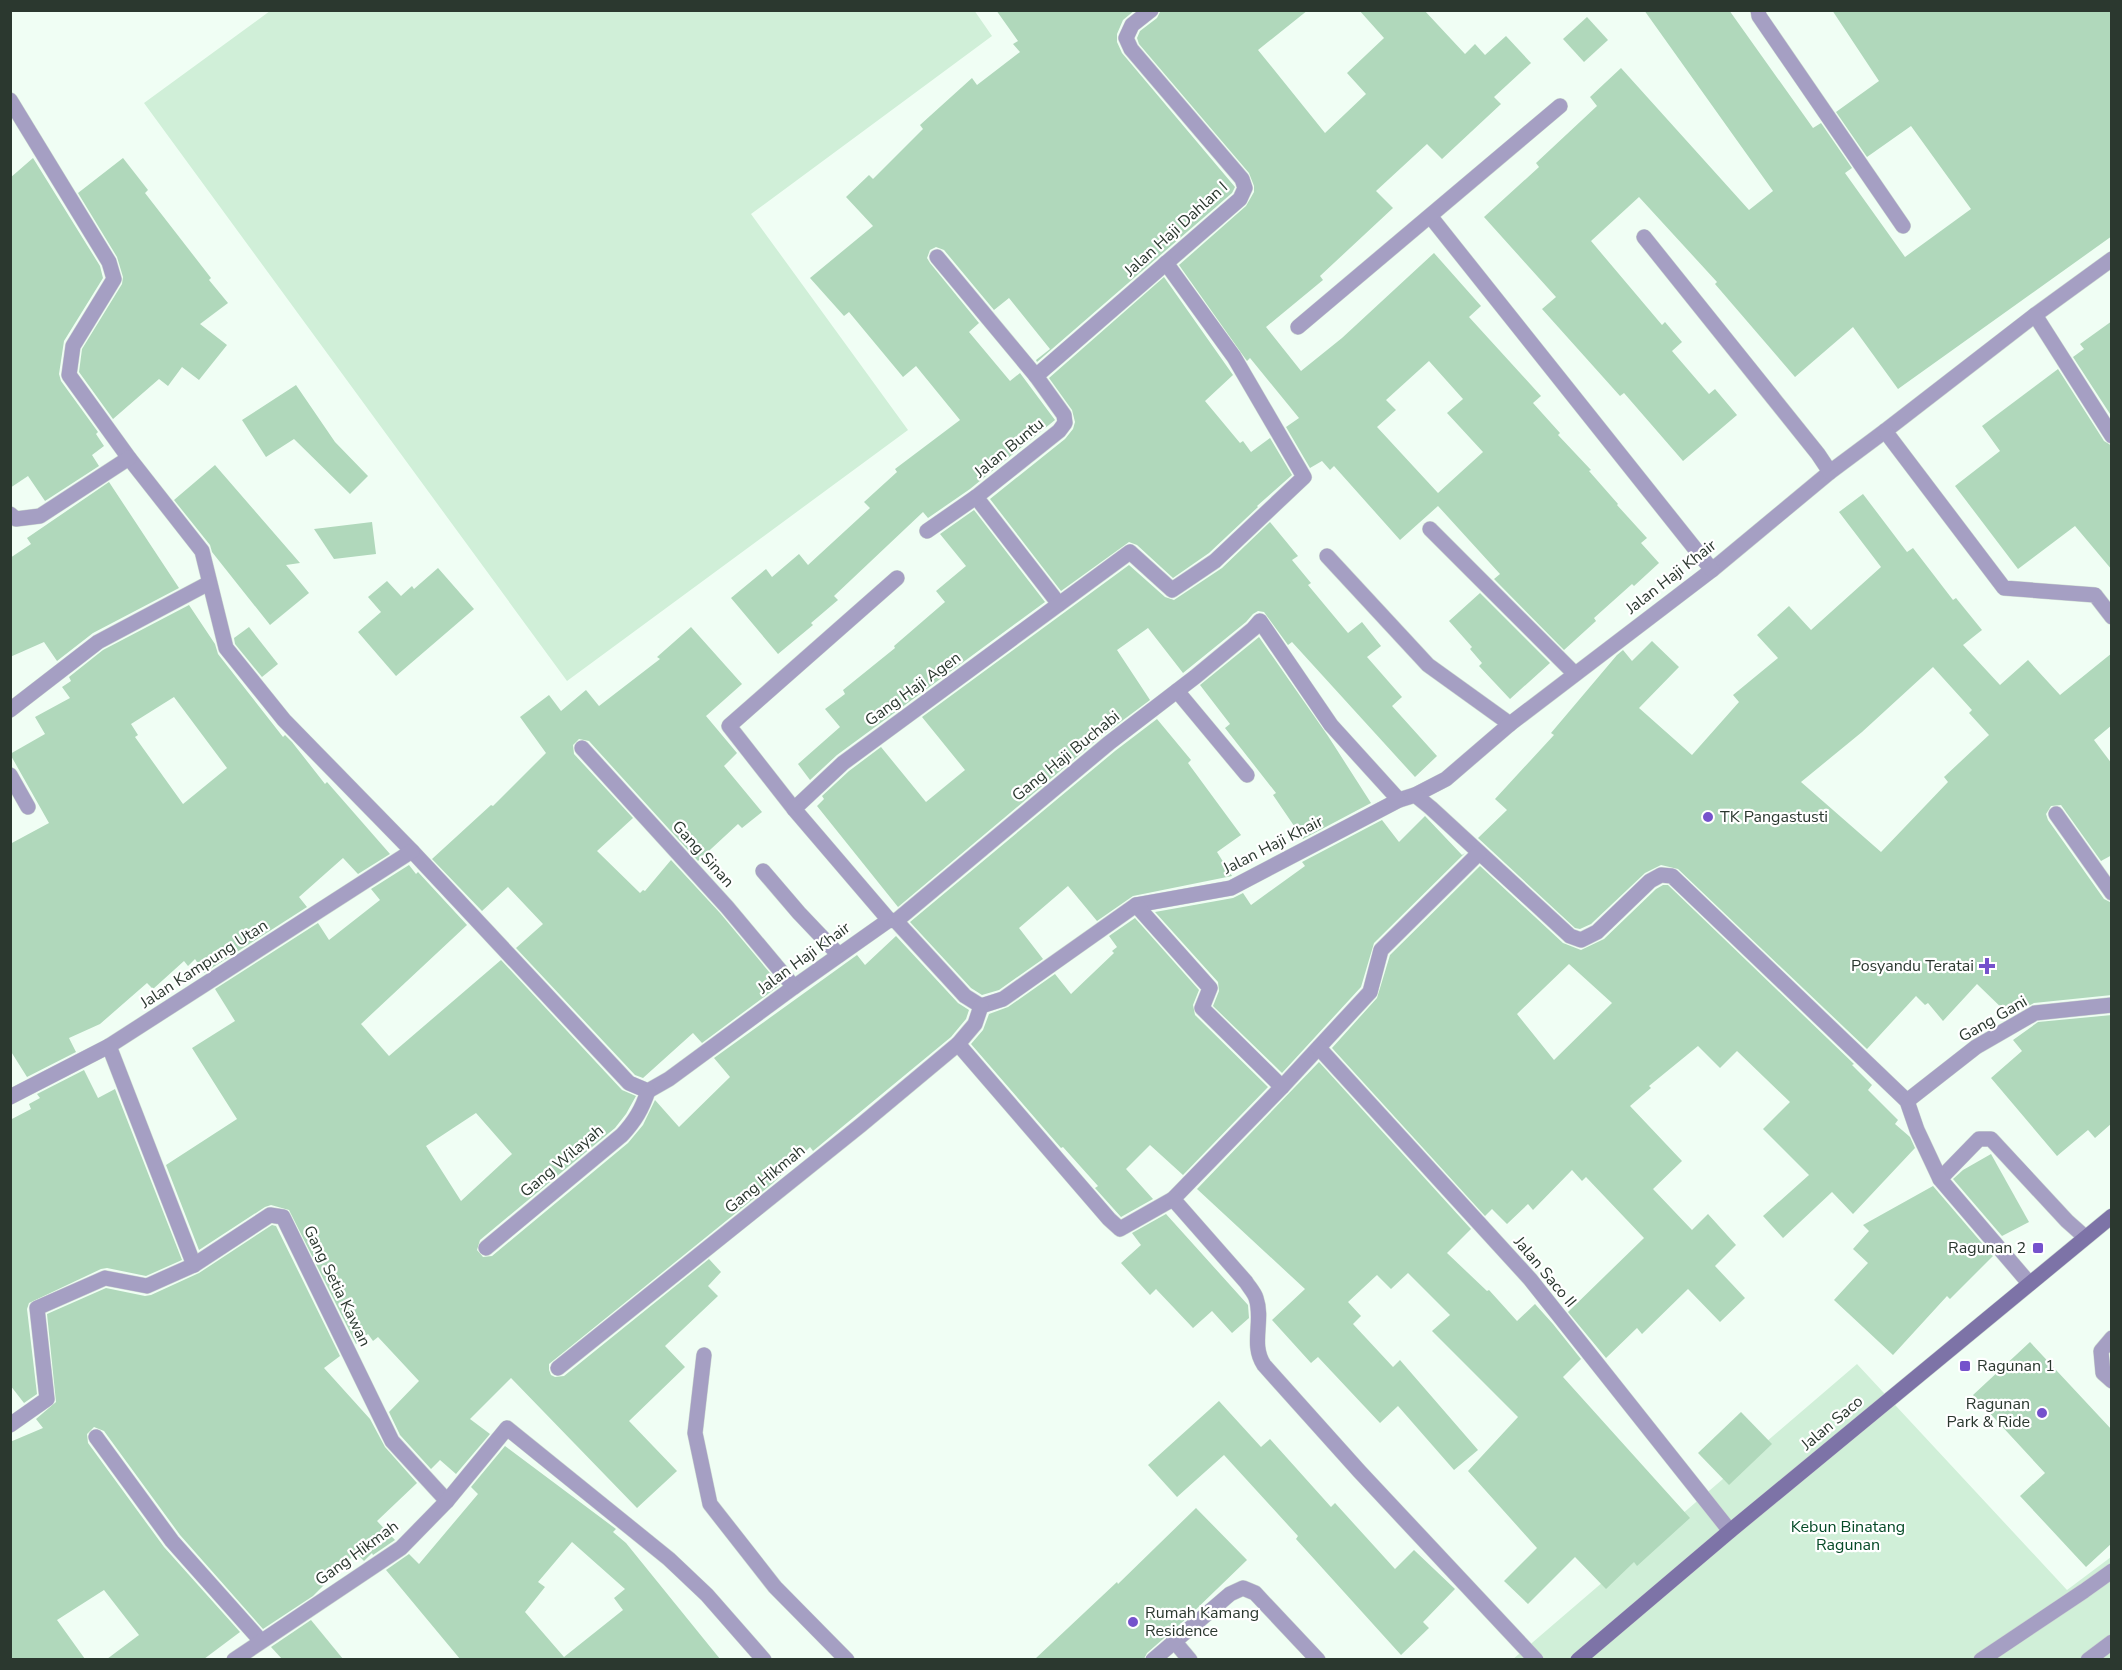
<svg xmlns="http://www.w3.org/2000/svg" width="2122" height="1670" viewBox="0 0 2122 1670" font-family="'Nunito Sans',sans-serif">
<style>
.green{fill:#d0efd8}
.building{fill:#b0d8bb;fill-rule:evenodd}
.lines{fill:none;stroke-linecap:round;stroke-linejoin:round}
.service-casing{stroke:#cddad1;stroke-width:16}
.minor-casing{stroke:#cddad1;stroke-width:16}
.secondary-casing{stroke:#cddad1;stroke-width:16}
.service{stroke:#a59fc3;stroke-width:15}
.minor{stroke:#a59fc3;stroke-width:15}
.secondary{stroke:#7d73a7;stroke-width:15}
.poi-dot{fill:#7552cc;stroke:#fff;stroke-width:2}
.labels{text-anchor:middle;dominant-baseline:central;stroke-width:4.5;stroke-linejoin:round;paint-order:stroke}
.street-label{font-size:16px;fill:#2b382f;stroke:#fff}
.poi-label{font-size:16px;fill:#2b382f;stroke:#fff;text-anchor:start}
.park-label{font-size:16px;fill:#044926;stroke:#fff}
</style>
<rect width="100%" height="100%" fill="#f0fef4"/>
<g class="green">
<path d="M 974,10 L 992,36 L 751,214 L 908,430 L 567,681 L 144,103 L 270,11 Z"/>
<path d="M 1857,1364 L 2067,1590 L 2111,1557 L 2111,1659 L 1512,1660 Z"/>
</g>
<g class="building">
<path d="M 996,10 L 1135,10 L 1123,20 L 1117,34 L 1117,42 L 1122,53 L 1235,187 L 1232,193 L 1037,362 L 1036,360 L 1050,349 L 1009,298 L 994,310 L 944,250 L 936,247 L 930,250 L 927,258 L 930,263 L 979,323 L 969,332 L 1010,381 L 1020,373 L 1055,420 L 970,489 L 928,518 L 923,512 L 834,596 L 838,600 L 811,623 L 813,625 L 778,654 L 731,598 L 766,569 L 772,577 L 799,554 L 808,565 L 870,508 L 864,502 L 897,472 L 895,469 L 960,420 L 916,366 L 903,377 L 849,312 L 844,316 L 810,278 L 873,226 L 846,197 L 869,175 L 873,179 L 923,129 L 920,125 L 972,78 L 977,85 L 1020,52 L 1013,44 L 1018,41 Z"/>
<path d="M 1161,10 L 1308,10 L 1258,50 L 1325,133 L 1366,94 L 1347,73 L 1384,38 L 1359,10 L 1424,10 L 1465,54 L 1475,44 L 1485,55 L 1506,36 L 1531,63 L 1494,97 L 1501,104 L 1442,159 L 1427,144 L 1376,191 L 1393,208 L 1320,276 L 1323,280 L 1266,327 L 1301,371 L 1342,338 L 1434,253 L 1481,306 L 1469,317 L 1541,396 L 1533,403 L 1560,433 L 1558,435 L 1591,470 L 1589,471 L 1618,504 L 1617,505 L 1647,538 L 1641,543 L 1659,563 L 1634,586 L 1632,584 L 1594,618 L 1596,621 L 1564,650 L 1494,579 L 1500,574 L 1438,506 L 1400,540 L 1334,466 L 1330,470 L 1322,461 L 1310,468 L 1286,427 L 1299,418 L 1250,358 L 1247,361 L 1179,265 L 1246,206 L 1254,192 L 1254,186 L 1249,173 L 1139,44 L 1137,38 L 1140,31 L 1157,18 ZM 1429,361 L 1463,399 L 1447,413 L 1483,452 L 1438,493 L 1377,427 L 1396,410 L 1386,400 Z"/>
<path d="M 1644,10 L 1729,10 L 1813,128 L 1821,123 L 1852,168 L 1845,173 L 1905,257 L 1971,209 L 1911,126 L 1867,157 L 1836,112 L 1879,81 L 1832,10 L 2112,10 L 2112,236 L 1898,389 L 1853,327 L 1795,377 L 1715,284 L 1717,282 L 1639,197 L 1591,241 L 1662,325 L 1665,322 L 1682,342 L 1672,351 L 1709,394 L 1715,389 L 1737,415 L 1683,461 L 1624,393 L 1620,396 L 1542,309 L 1556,297 L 1484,217 L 1539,167 L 1536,163 L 1597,106 L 1590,97 L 1621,68 L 1749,210 L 1773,191 Z"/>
<path d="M 1587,17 L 1608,40 L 1584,62 L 1563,39 Z"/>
<path d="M 33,158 L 100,266 L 103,278 L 64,341 L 59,374 L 61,381 L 98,432 L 96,434 L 104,446 L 92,455 L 99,466 L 45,501 L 28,476 L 10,488 L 10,178 Z"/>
<path d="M 123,158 L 148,190 L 145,193 L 211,278 L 209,280 L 228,303 L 200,324 L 227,345 L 199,380 L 182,367 L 168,386 L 159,379 L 113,419 L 79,372 L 82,349 L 122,284 L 123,277 L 117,257 L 78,193 Z"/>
<path d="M 1164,277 L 1233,375 L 1205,401 L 1240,443 L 1243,441 L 1251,452 L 1270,438 L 1292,475 L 1257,506 L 1258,507 L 1209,553 L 1173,578 L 1137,545 L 1129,542 L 1061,591 L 990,499 L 1065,439 L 1073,429 L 1075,422 L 1072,410 L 1049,378 Z"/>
<path d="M 2112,321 L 2112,417 L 2073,357 L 2084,349 L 2080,344 Z"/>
<path d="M 2058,369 L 2104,441 L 2112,446 L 2112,570 L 2075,526 L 2018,569 L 1955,486 L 2000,451 L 1982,426 Z"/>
<path d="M 296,385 L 335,442 L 368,476 L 350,494 L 294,439 L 266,457 L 242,420 Z"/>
<path d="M 215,465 L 300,563 L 286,565 L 309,593 L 270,625 L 212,552 L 210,545 L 174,500 Z"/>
<path d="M 109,482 L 179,588 L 93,633 L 57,661 L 44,642 L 10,657 L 10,558 L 31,544 L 27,538 Z"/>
<path d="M 1863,494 L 1907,552 L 1913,548 L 1953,600 L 1956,598 L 1982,630 L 1963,645 L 2000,685 L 2028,660 L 2060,695 L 2112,653 L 2112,725 L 2094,740 L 2112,764 L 2112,855 L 2101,861 L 2061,805 L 2051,806 L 2046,814 L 2048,820 L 2104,899 L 2112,903 L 2112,995 L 2034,1003 L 2010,1016 L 1977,984 L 1943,1021 L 1928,1003 L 1925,1005 L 1916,996 L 1867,1049 L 1678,869 L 1661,865 L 1645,873 L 1591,924 L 1580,929 L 1575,928 L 1478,838 L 1507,810 L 1495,799 L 1554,735 L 1551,733 L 1617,655 L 1623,650 L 1632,661 L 1652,641 L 1679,667 L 1639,708 L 1692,755 L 1739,702 L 1733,695 L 1778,658 L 1757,635 L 1789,606 L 1811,630 L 1881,567 L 1839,512 ZM 1933,667 L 1972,710 L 1969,713 L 1989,735 L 1944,777 L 1948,782 L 1881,852 L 1801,782 L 1862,732 Z"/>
<path d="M 974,510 L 1045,602 L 837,755 L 810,780 L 798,764 L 840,727 L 825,709 L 845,694 L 843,690 L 895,648 L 894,646 L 945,602 L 936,591 L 966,566 L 940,534 Z"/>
<path d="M 372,522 L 376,554 L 334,559 L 314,529 Z"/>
<path d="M 1270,522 L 1298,556 L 1292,560 L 1311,583 L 1308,585 L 1348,633 L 1362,622 L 1381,646 L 1367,657 L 1402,697 L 1392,706 L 1437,756 L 1415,777 L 1292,642 L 1288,645 L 1264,612 L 1258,611 L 1253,614 L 1246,622 L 1183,673 L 1148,628 L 1117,650 L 1150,700 L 1103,735 L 898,907 L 817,806 L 824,799 L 822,796 L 849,771 L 881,747 L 926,802 L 965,770 L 922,717 L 1129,565 L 1165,597 L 1174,600 L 1222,568 Z"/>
<path d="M 438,568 L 474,609 L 396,676 L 358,632 L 381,612 L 368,597 L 387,581 L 401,596 L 412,586 L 414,589 Z"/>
<path d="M 1480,593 L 1550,663 L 1510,699 L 1479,666 L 1482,663 L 1470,649 L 1472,647 L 1449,621 Z"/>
<path d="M 189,605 L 215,644 L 218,654 L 283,737 L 285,735 L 292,742 L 325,784 L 327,782 L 390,854 L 358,874 L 343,858 L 299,897 L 307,907 L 204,973 L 195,959 L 188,966 L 184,961 L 153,989 L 147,983 L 100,1024 L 69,1038 L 76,1052 L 27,1077 L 10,1050 L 10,844 L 49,823 L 10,754 L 45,734 L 35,717 L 70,698 L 62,687 L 71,681 L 69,677 L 103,650 ZM 174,697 L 227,768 L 183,804 L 135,737 L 138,735 L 131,724 Z"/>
<path d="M 249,627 L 278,664 L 262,677 L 235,644 L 234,638 Z"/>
<path d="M 691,627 L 742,684 L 706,716 L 737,753 L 724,766 L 762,812 L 742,828 L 738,824 L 698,861 L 589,741 L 579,739 L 573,745 L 574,754 L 633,818 L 597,851 L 640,893 L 643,890 L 645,891 L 671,860 L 720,913 L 780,985 L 702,1043 L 693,1033 L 643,1078 L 635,1075 L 516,948 L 543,924 L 508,887 L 482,911 L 432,859 L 491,805 L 493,806 L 546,753 L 520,717 L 549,695 L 561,711 L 586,690 L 599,706 L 660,659 L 657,657 Z"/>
<path d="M 1259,637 L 1328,736 L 1371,803 L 1303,839 L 1273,795 L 1276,793 L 1225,728 L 1230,724 L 1200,685 Z"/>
<path d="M 1157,719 L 1191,760 L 1188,763 L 1241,835 L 1217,852 L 1232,876 L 1133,896 L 1097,921 L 1068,886 L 1019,928 L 1043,959 L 999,990 L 982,995 L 971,988 L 910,922 L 1115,751 Z"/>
<path d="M 1425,816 L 1462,855 L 1465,853 L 1374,943 L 1361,987 L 1282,1073 L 1213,1006 L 1219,991 L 1218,982 L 1155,912 L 1233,898 L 1243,893 L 1251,905 L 1305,866 L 1302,862 L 1382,820 L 1399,842 Z"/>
<path d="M 409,865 L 416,874 L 418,872 L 467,925 L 361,1024 L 389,1056 L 501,960 L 622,1090 L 636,1096 L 626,1114 L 615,1128 L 480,1240 L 477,1250 L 483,1257 L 492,1256 L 628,1143 L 643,1125 L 655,1100 L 679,1127 L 730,1077 L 714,1058 L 857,955 L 865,965 L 896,936 L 958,1003 L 969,1010 L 966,1019 L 951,1037 L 813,1151 L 810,1147 L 773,1183 L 549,1364 L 549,1370 L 551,1375 L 555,1377 L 564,1376 L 709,1259 L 721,1272 L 708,1286 L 718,1296 L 665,1346 L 685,1367 L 629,1421 L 677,1471 L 637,1508 L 511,1378 L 470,1419 L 490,1434 L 456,1474 L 440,1460 L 431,1469 L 400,1435 L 389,1412 L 419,1381 L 378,1337 L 373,1341 L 368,1334 L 356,1344 L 289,1210 L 271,1205 L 265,1207 L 199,1250 L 166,1165 L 237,1119 L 192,1048 L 235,1021 L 215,989 L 318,923 L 329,940 L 380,900 L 371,889 ZM 476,1113 L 512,1154 L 461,1201 L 426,1146 Z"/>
<path d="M 1480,866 L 1563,943 L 1581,950 L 1604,939 L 1656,889 L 1663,885 L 1668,885 L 1854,1064 L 1852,1065 L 1872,1085 L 1868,1090 L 1898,1120 L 1895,1124 L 1910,1137 L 1915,1148 L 1853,1214 L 1832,1192 L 1783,1238 L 1763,1216 L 1809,1175 L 1763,1129 L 1790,1102 L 1737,1051 L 1720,1068 L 1698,1046 L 1649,1086 L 1651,1088 L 1630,1106 L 1682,1161 L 1653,1189 L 1692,1230 L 1708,1214 L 1736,1245 L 1715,1266 L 1745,1298 L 1720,1322 L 1688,1289 L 1642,1334 L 1637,1328 L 1606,1358 L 1568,1312 L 1644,1238 L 1586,1177 L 1582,1181 L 1572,1170 L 1533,1210 L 1528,1204 L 1507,1224 L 1492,1209 L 1485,1216 L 1332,1048 L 1377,998 L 1390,955 ZM 1569,964 L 1612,1003 L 1554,1060 L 1517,1014 Z"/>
<path d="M 1135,918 L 1199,990 L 1193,1005 L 1195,1015 L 1268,1087 L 1183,1175 L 1150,1145 L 1126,1169 L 1153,1199 L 1121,1217 L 1095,1188 L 1098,1186 L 1063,1147 L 1061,1148 L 971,1044 L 983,1030 L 989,1014 L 1008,1007 L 1055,974 L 1071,994 L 1114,953 L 1112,951 L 1117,947 L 1109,936 Z"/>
<path d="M 2112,1015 L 2112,1123 L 2095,1138 L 2088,1130 L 2057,1156 L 1991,1078 L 2022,1051 L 2013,1040 L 2038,1022 Z"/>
<path d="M 1319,1062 L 1471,1229 L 1447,1253 L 1487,1291 L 1489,1290 L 1517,1321 L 1535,1304 L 1553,1324 L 1581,1359 L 1563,1377 L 1690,1518 L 1637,1566 L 1634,1562 L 1606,1589 L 1575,1557 L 1528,1604 L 1504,1581 L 1537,1548 L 1468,1471 L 1518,1417 L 1432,1331 L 1450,1315 L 1408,1273 L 1391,1289 L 1377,1275 L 1348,1302 L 1361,1316 L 1353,1324 L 1393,1367 L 1400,1360 L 1478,1450 L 1454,1470 L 1398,1406 L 1380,1423 L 1318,1357 L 1311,1363 L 1272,1320 L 1305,1289 L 1197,1189 Z"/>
<path d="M 84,1070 L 98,1098 L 115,1089 L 182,1260 L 146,1276 L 107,1268 L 101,1269 L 29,1303 L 27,1309 L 37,1394 L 24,1403 L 10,1385 L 10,1120 L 31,1109 L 29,1104 L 40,1098 L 37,1094 Z"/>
<path d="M 1991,1154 L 2029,1222 L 2002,1236 L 1953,1179 L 1963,1170 Z"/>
<path d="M 1933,1186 L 1993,1256 L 1950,1299 L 1947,1296 L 1893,1355 L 1834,1300 L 1868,1263 L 1853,1249 L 1869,1231 L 1863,1225 Z"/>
<path d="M 1166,1214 L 1248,1305 L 1249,1318 L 1232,1333 L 1212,1311 L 1193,1328 L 1156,1289 L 1150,1295 L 1121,1263 L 1141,1245 L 1132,1233 Z"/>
<path d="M 272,1225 L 276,1226 L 340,1356 L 324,1368 L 370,1419 L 385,1447 L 417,1483 L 377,1521 L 395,1540 L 373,1555 L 372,1553 L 364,1561 L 356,1553 L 313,1596 L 263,1629 L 180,1535 L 104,1431 L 94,1427 L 87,1434 L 88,1443 L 164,1547 L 240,1632 L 204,1659 L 107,1659 L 139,1635 L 104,1590 L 57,1620 L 85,1659 L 10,1659 L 10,1442 L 43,1428 L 36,1419 L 56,1402 L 47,1314 L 106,1288 L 145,1296 L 151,1295 L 199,1273 Z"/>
<path d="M 2030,1342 L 2112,1430 L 2112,1543 L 2086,1567 L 2020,1496 L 2045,1473 L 1973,1395 Z"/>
<path d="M 1219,1401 L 1261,1447 L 1270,1439 L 1331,1507 L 1335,1503 L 1395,1569 L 1414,1550 L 1455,1589 L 1423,1622 L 1429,1628 L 1401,1655 L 1296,1539 L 1298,1536 L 1224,1455 L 1177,1497 L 1148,1465 Z"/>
<path d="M 1741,1412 L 1772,1444 L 1729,1485 L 1698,1453 Z"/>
<path d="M 505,1446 L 616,1529 L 613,1532 L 626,1543 L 720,1659 L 460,1659 L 386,1570 L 409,1554 L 419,1564 L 478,1494 L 471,1487 ZM 572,1542 L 625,1589 L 614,1598 L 623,1610 L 564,1657 L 525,1612 L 545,1587 L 538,1582 Z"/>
<path d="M 1196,1508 L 1247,1560 L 1187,1618 L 1147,1653 L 1144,1659 L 1035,1659 L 1117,1582 L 1118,1584 Z"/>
<path d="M 311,1620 L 343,1659 L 282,1659 L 271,1647 Z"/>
</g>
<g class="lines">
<defs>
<g id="service">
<path d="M 1758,10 L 1759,16 L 1903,226"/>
<path d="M 1327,556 L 1428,665 L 1510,724"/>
<path d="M 763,871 L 799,913 L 839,955"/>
<path d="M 1940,1179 L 1979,1139 L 1991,1139 L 2067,1221 L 2085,1237"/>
<path d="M 2112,1338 L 2101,1351 L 2103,1373 L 2112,1381"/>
<path d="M 704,1355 L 695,1433 L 710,1504 L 775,1587 L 847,1660"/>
<path d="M 1174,1641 L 1190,1660"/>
<path d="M 1153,1660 L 1230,1594 L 1243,1588 L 1255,1593 L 1318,1660"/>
<path d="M 1981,1660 L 2084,1591 L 2112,1571"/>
<path d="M 2088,1660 L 2112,1642"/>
</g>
<g id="minor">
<path d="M 10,100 L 109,262 L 114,279 L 73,346 L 69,375 L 129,458 L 202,551 L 226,648 L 284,720 L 412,851 L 629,1083 L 648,1091 L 669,1079 L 794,987 L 889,920 L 896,921 L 965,996 L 981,1006 L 1003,999 L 1136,905 L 1231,888 L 1399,800 L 1415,795 L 1446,779 L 1510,724 L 1712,570 L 1830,472 L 1885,431 L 2035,315 L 2112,259"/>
<path d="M 1430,216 L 1712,570"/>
<path d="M 1644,237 L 1818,454 L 1830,472"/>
<path d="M 2035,315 L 2112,436"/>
<path d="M 1298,327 L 1560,106"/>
<path d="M 1036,376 L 1240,199 L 1245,188 L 1242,179 L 1131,49 L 1126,38 L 1132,25 L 1151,10"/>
<path d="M 1885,431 L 2004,588 L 2095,595 L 2112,617"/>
<path d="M 976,497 L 1059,604"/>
<path d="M 10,514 L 16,519 L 40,516 L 129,458"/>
<path d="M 1430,529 L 1575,674"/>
<path d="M 927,531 L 976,497 L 1059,431 L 1065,423 L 1064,415 L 1036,376 L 937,257"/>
<path d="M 1177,691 L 1247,775"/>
<path d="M 10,710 L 98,642 L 209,583"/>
<path d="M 582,748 L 727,907 L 794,987"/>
<path d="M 10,775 L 28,807"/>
<path d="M 1415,795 L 1431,808 L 1570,936 L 1581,940 L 1597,932 L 1650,881 L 1661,875 L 1672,876 L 1907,1101 L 1917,1130 L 1940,1179 L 2029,1283"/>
<path d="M 794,809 L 843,763 L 1130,552 L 1172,590 L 1215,561 L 1304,477 L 1234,357 L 1166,263"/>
<path d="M 2056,814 L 2112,893"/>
<path d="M 1136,905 L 1210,988 L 1202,1008 L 1282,1087"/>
<path d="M 889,920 L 794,809 L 729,726 L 897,578"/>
<path d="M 896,921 L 1109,743 L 1195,677 L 1253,629 L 1260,621 L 1331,725 L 1399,800"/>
<path d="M 958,1044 L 1109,1219 L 1120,1229 L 1173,1199 L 1282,1087 L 1370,992 L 1381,950 L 1479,853"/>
<path d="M 109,1046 L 194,1265"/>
<path d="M 1319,1048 L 1530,1279 L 1730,1531"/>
<path d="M 10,1097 L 109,1046 L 412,851"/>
<path d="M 1907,1101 L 1976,1047 L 2035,1013 L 2112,1005"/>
<path d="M 1173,1199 L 1246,1282 C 1249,1287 1254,1292 1256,1298 C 1264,1321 1250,1344 1264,1365 L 1360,1472 L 1536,1660"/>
<path d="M 486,1248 L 622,1135 C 635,1121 642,1109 648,1091"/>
<path d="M 558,1368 L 861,1125 L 958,1044 L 975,1024 L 981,1006"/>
<path d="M 10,1425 L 47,1399 L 37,1308 L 105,1278 L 147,1286 L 194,1265 L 270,1215 L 283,1217 L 392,1441 L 447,1501"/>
<path d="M 96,1437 L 172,1541 L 261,1641"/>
<path d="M 234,1660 L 401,1548 L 447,1501 L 507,1428 L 669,1559 L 707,1595 L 764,1660"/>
</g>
<path id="secondary" d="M 1578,1660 L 1730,1531 L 2112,1216"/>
</defs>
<use href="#service" class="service-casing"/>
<use href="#minor" class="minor-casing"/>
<use href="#secondary" class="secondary-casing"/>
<use href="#service" class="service"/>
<use href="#minor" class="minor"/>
<use href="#secondary" class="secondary"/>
</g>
<g class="poi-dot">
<circle cx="1708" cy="817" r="6"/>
<path d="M1984 957h6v6h6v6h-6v6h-6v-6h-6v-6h6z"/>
<rect x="2032" y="1242" width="12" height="12" rx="3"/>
<rect x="1959" y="1360" width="12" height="12" rx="3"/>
<circle cx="2042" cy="1413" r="6"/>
<circle cx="1133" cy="1622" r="6"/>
</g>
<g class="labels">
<g class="street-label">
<text transform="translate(1176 229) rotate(-42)">Jalan Haji Dahlan I</text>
<text transform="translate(1009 448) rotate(-39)">Jalan Buntu</text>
<text transform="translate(1671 577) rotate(-38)">Jalan Haji Khair</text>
<text transform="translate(913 689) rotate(-36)">Gang Haji Agen</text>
<text transform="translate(1066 756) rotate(-39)">Gang Haji Buchabi</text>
<text transform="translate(1273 845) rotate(-27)">Jalan Haji Khair</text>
<text transform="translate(703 854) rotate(48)">Gang Sinan</text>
<text transform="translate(804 958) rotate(-36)">Jalan Haji Khair</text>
<text transform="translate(204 964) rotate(-33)">Jalan Kampung Utan</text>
<text transform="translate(1993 1019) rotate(-30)">Gang Gani</text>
<text transform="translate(562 1161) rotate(-40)">Gang Wilayah</text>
<text transform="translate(765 1179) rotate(-39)">Gang Hikmah</text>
<text transform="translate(1545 1272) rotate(50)">Jalan Saco II</text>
<text transform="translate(337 1286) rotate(64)">Gang Setia Kawan</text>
<text transform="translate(1832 1423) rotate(-40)">Jalan Saco</text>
<text transform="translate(357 1553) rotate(-36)">Gang Hikmah</text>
</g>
<g class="poi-label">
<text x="1720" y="817">TK Pangastusti</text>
<text x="1974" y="966" text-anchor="end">Posyandu Teratai</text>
<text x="2026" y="1248" text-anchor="end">Ragunan 2</text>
<text x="1977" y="1366">Ragunan 1</text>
<text x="2030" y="1404" text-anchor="end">Ragunan<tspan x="2030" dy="18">Park &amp; Ride</tspan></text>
<text x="1145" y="1613">Rumah Kamang<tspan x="1145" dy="18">Residence</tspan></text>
</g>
<g class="park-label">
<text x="1848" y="1527">Kebun Binatang<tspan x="1848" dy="18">Ragunan</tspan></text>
</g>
</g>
<rect width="2122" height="1670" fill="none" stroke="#2b382f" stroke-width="24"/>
</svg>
